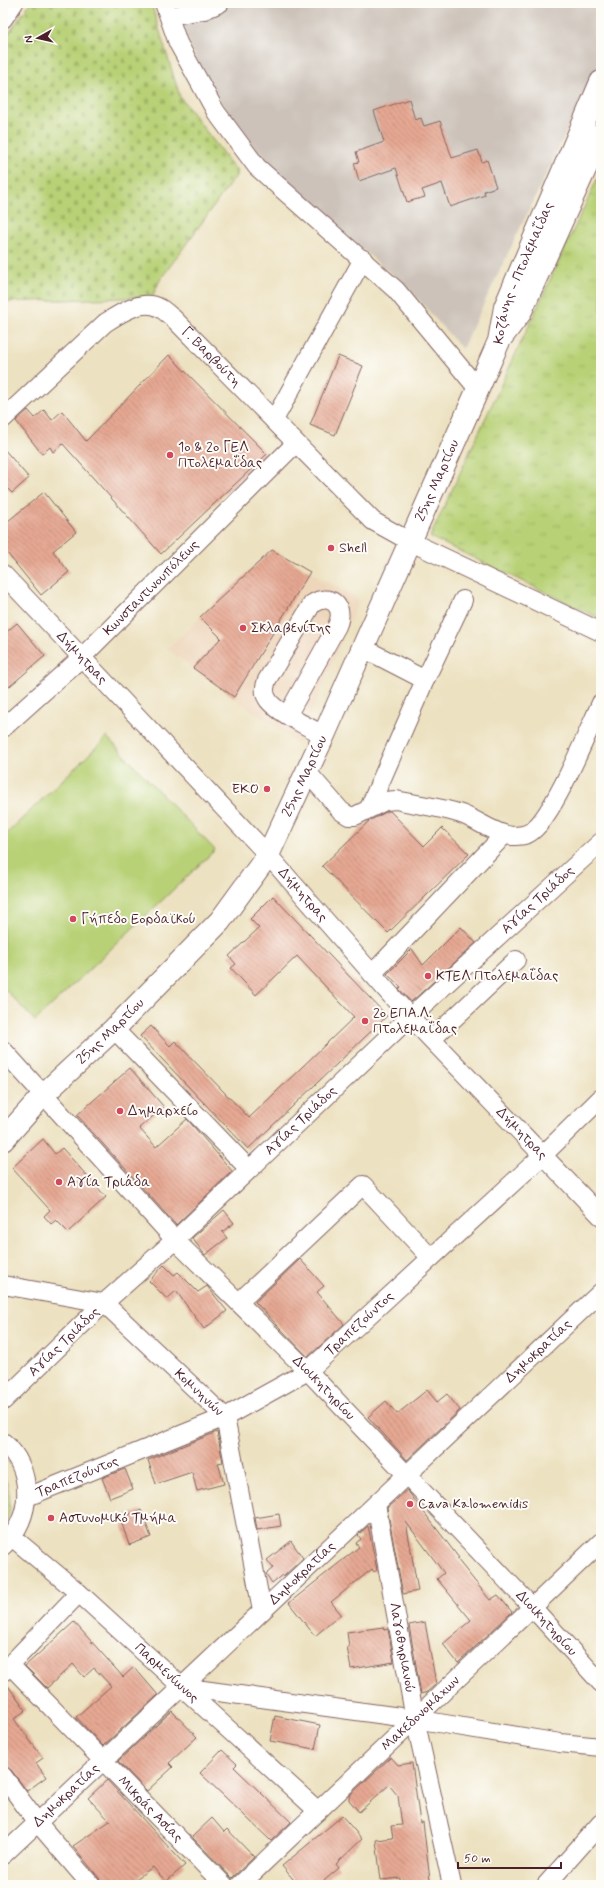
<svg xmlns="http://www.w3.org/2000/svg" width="604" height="1888" viewBox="0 0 604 1888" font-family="Mynerve,sans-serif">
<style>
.built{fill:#eed6bb}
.industrial{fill:#ccc2b9}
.grass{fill:#b8d176;stroke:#817850}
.cemetery{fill:url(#cemetery-stones);stroke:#817850}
.park{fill:url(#park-tufts);stroke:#817850}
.building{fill:url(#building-back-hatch)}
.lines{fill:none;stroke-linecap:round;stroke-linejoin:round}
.minor-casing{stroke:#83635f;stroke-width:20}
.major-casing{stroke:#83635f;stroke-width:24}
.minor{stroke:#fff;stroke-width:18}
.major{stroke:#fff;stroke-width:22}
.poi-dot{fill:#d1495b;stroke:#fdfcf7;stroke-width:1.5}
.labels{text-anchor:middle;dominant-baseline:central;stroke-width:4;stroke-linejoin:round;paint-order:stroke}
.street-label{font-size:14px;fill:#4a1f2b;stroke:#fdfcf7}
.poi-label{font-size:14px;fill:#4a1f2b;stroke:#fdfcf7;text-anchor:start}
</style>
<defs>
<pattern id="cemetery-stones" width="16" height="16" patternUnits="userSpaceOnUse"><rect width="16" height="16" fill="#b8d176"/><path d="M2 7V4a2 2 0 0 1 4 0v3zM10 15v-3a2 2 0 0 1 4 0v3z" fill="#a0b366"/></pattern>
<pattern id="park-tufts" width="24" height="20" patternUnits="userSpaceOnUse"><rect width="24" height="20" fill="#b8d176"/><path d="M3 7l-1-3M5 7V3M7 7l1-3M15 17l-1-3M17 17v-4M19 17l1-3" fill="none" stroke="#a0b366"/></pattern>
<pattern id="building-back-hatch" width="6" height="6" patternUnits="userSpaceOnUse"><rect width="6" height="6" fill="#e6a893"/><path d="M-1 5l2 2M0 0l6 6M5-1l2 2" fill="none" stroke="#bc8878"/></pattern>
</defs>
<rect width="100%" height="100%" fill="#fdfcf7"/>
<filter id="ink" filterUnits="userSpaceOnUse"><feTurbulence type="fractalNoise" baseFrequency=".025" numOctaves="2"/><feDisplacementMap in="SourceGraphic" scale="8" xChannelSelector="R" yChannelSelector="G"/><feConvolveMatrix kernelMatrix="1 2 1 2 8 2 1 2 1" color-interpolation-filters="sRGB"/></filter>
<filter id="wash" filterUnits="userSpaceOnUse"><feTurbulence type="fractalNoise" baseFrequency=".012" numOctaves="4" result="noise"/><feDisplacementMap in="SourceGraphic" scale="16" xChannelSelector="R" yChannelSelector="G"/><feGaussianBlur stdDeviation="0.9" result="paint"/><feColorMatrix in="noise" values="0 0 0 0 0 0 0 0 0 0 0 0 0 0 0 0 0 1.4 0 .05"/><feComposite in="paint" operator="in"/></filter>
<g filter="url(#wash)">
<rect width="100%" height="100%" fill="#ece1c0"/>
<path class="built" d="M 272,550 L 359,600 L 298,744 L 167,649 Z"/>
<path class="industrial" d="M 172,3 L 601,3 L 601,60 L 462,349 L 411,291 L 264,165 L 204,77 Z"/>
<path class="grass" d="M 107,737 L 215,850 L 35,1021 L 3,987 L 3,837 Z"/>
<path class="cemetery" d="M 30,3 L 151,3 L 180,97 L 238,173 L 160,280 L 152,297 L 3,302 L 3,42 Z"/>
<g class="park">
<path d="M 601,171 L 601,619 L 430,537 Z"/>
<path d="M 3,1473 C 11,1494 13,1510 3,1531 Z"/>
</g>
<g id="blocks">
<g class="building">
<path d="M 409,99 L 415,120 L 421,118 L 424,126 L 440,121 L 452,158 L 478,150 L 482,162 L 487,160 L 496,187 L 484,191 L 485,195 L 450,207 L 442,183 L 422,190 L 425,197 L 407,202 L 396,168 L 359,181 L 354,163 L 359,162 L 356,152 L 384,142 L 374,111 Z"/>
<path d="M 169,355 L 267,454 L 161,554 L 63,444 L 53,452 L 50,447 L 42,454 L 16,421 L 28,410 L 35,418 L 44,410 L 52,420 L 62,411 L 86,441 Z"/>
<path d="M 338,356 L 363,366 L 335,435 L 310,425 Z"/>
<path d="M 3,448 L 29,478 L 12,493 L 3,484 Z"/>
<path d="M 44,492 L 76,532 L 53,551 L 69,572 L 41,595 L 3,548 L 3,525 Z"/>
<path d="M 272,550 L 310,572 L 234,697 L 193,668 L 221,638 L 200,617 Z"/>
<path d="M 17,623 L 45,656 L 3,692 L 3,635 Z"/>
<path d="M 388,811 L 390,811 L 424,846 L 442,828 L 469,854 L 388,933 L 322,866 L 369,821 Z"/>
<path d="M 273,896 L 387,1016 L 248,1149 L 140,1036 L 151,1026 L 170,1046 L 175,1041 L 249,1118 L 354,1017 L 297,956 L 256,995 L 231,968 L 236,964 L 229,956 L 259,928 L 250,919 Z"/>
<path d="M 461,927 L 476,943 L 411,1002 L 399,989 L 401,987 L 387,974 L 412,949 L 423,965 Z"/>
<path d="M 130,1068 L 164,1107 L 139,1128 L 156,1147 L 187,1119 L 232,1171 L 176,1225 L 77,1115 Z"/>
<path d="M 43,1139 L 55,1154 L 62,1148 L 106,1197 L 68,1232 L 56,1220 L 51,1224 L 44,1216 L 50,1210 L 12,1168 Z"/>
<path d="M 224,1210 L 234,1223 L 222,1232 L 227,1238 L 205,1255 L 192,1238 Z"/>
<path d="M 300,1259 L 324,1286 L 317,1292 L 344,1324 L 308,1357 L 255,1302 Z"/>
<path d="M 164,1265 L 174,1275 L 178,1272 L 198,1292 L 207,1286 L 227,1311 L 204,1329 L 176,1291 L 167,1299 L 149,1281 Z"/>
<path d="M 427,1390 L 437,1402 L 447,1394 L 460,1410 L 407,1460 L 368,1417 L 386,1401 L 397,1414 Z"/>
<path d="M 217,1432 L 223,1462 L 218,1463 L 224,1484 L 197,1491 L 192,1472 L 156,1484 L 148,1460 Z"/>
<path d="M 125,1469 L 133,1489 L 110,1498 L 102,1478 Z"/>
<path d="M 407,1490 L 459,1558 L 457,1559 L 490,1600 L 498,1595 L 512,1612 L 458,1663 L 443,1644 L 471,1620 L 437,1579 L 444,1573 L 406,1522 L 418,1591 L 403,1594 L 387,1508 Z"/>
<path d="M 141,1510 L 151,1537 L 129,1545 L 120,1518 Z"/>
<path d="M 279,1514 L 281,1526 L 257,1530 L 255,1518 Z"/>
<path d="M 368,1526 L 377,1570 L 374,1572 L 372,1569 L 331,1602 L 341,1614 L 315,1636 L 289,1603 L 359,1547 L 356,1543 L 361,1539 L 358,1535 Z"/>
<path d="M 291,1541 L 303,1558 L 283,1577 L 282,1575 L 272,1583 L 266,1574 L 273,1568 L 267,1560 Z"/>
<path d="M 74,1622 L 123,1677 L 134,1667 L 158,1695 L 103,1746 L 76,1717 L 111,1686 L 94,1668 L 84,1677 L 73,1664 L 47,1688 L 25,1666 Z"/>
<path d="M 425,1622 L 436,1684 L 427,1692 L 421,1694 L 409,1625 Z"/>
<path d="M 383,1627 L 384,1630 L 388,1629 L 394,1662 L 351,1669 L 347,1647 L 349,1647 L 347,1632 Z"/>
<path d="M 3,1682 L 5,1682 L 26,1710 L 14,1719 L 43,1758 L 36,1763 L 46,1777 L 27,1791 L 11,1770 L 3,1766 Z"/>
<path d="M 172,1711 L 197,1737 L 169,1763 L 173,1767 L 147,1791 L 118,1761 Z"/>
<path d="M 275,1716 L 320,1725 L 315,1749 L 270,1741 Z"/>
<path d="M 222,1750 L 237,1764 L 234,1767 L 291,1822 L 271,1841 L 200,1773 Z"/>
<path d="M 391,1757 L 398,1765 L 412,1763 L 420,1823 L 423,1822 L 430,1880 L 400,1883 L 400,1878 L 381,1880 L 376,1840 L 393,1838 L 391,1826 L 402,1825 L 398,1796 L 389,1785 L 359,1812 L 349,1800 L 349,1796 Z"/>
<path d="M 107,1780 L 185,1865 L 166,1882 L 153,1867 L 127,1885 L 101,1885 L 99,1878 L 73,1846 L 110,1821 L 88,1798 Z"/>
<path d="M 342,1816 L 362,1839 L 336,1864 L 339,1868 L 319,1885 L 298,1885 L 282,1866 Z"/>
<path d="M 212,1818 L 224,1832 L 227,1829 L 254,1857 L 232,1878 L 192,1837 Z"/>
</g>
</g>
</g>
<g filter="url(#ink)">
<use href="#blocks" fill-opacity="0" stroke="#83635f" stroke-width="1"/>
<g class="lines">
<defs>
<g id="minor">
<path d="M 164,3 L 178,43 L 216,112 L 257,167 L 396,290 L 478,389"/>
<path d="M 169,16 L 204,10 L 220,3"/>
<path d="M 3,19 L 14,3"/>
<path id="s1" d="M 3,419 L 105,323 C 119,314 142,298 160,308 C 165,311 169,315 173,318 L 373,521 L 409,541 L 601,632"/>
<path d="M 274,420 L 363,259"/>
<path id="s2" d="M 3,574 L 268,855 L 410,1017 L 601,1216"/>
<path d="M 363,648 L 425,680"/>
<path d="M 288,714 L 337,626 C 346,606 330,592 312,604 L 267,680 C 265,686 263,692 267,698 C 271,709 312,729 324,735"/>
<path id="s3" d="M 3,728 L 81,658 L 296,443"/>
<path d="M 307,772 L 341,811 L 349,816 L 355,816 L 385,801 L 396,800 C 417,805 441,807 461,814 C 478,820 494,834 512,836 C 519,836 526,836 532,831 C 554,815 588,731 601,703"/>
<path d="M 369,808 L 425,680 L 463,600"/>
<path d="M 372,974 L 504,835"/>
<path d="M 114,1029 L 248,1168"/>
<path d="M 432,1039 L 516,960"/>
<path id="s4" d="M 3,1050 L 175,1240 L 308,1371 L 532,1607 L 601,1683"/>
<path id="s5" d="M 3,1285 L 104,1303 L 225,1417 L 262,1610"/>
<path d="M 239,1302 L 363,1185 L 431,1258"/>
<path id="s6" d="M 3,1401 L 104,1303 L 175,1240 L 410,1017 L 601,842"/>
<path d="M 3,1442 C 35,1469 33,1519 3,1546"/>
<path id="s7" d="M 27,1497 L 225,1417 L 308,1371 L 542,1156 L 601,1098"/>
<path id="s8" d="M 376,1504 L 415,1719 L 452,1885"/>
<path id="s9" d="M 12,1537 L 79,1593 L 318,1811"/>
<path id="s10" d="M 10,1665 L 224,1885"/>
<path d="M 3,1672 L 79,1593"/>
<path d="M 181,1687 L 415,1719 L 560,1743 L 601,1747"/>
<path d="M 3,1776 L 37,1822 L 91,1885"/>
<path id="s11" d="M 3,1855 L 601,1292"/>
<path id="s12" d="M 240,1885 L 601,1542"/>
<path d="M 546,1885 L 601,1823"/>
</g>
<g id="major">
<path d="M 501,338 L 520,313 L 601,134"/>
<path id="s13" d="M 3,1140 L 44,1094 L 114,1029 L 220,921 L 268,855 L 324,735 L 478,389 L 499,341 L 505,307 L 601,82"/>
</g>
</defs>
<use href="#minor" class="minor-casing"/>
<use href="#major" class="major-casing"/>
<use href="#minor" class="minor"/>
<use href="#major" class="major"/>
</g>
</g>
<g class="poi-dot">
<circle cx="170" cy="455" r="4"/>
<circle cx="331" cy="548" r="4"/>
<circle cx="243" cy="628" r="4"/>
<circle cx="267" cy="789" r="4"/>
<circle cx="73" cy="919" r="4"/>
<circle cx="428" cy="976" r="4"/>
<circle cx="365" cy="1021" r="4"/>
<circle cx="120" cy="1111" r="4"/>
<circle cx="59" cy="1182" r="4"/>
<circle cx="410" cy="1504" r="4"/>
<circle cx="51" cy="1518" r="4"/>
</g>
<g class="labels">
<g class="street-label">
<text stroke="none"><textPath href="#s13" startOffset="1026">Κοζάνης - Πτολεμαΐδας</textPath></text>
<text stroke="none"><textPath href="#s1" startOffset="271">Γ. Βαρβούτη</textPath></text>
<text stroke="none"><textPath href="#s13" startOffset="801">25ης Μαρτίου</textPath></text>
<text stroke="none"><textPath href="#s3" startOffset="204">Κωνσταντινουπόλεως</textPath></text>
<text stroke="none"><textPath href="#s2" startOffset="115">Δήμητρας</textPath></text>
<text stroke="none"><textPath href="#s13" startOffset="477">25ης Μαρτίου</textPath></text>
<text stroke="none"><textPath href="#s2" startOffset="439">Δήμητρας</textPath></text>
<text stroke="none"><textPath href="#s6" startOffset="733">Αγίας Τριάδος</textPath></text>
<text stroke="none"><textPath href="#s13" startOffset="153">25ης Μαρτίου</textPath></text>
<text stroke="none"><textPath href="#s6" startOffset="409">Αγίας Τριάδος</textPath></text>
<text stroke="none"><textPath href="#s2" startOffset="763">Δήμητρας</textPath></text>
<text stroke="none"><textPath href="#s7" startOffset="378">Τραπεζούντος</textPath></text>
<text stroke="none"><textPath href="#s6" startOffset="85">Αγίας Τριάδος</textPath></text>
<text stroke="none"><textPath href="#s11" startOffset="735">Δημοκρατίας</textPath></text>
<text stroke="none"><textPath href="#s4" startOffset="466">Διοικητηρίου</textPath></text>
<text stroke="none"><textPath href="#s5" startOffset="233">Κομνηνών</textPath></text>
<text stroke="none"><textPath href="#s7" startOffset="54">Τραπεζούντος</textPath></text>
<text stroke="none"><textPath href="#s11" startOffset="411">Δημοκρατίας</textPath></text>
<text stroke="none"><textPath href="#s4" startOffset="790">Διοικητηρίου</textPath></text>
<text stroke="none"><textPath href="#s8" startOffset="146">Λαγοθηριανού</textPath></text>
<text stroke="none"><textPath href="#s9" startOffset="206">Παρμενίωνος</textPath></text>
<text stroke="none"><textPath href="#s12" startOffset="249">Μακεδονομάχων</textPath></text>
<text stroke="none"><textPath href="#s11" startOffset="87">Δημοκρατίας</textPath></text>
<text stroke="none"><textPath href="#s10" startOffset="201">Μικράς Ασίας</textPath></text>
</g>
<g class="poi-label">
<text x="178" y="447">1ο &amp; 2ο ΓΕΛ<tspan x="178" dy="16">Πτολεμαΐδας</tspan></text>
<text x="339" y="548">Shell</text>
<text x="251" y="628">Σκλαβενίτης</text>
<text x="259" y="789" text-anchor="end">EKO</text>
<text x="81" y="919">Γήπεδο Εορδαϊκού</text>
<text x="436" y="976">ΚΤΕΛ Πτολεμαΐδας</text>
<text x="373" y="1013">2ο ΕΠΑ.Λ.<tspan x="373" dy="16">Πτολεμαΐδας</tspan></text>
<text x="128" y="1111">Δημαρχείο</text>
<text x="67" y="1182">Αγία Τριάδα</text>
<text x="418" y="1504">Cava Kalomenidis</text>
<text x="59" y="1518">Αστυνομικό Τμήμα</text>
</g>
</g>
<rect width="604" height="1888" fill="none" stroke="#fdfcf7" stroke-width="16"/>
<g transform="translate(38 38) rotate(262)" stroke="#fdfcf7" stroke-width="3" paint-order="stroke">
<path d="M0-3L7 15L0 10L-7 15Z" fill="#4a1f2b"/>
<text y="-6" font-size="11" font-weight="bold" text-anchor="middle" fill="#4a1f2b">N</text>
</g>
<path d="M458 1862v6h103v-6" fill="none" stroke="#4a1f2b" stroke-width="2"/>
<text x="464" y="1862" font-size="12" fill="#4a1f2b" stroke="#fdfcf7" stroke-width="3" paint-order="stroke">50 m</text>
</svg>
